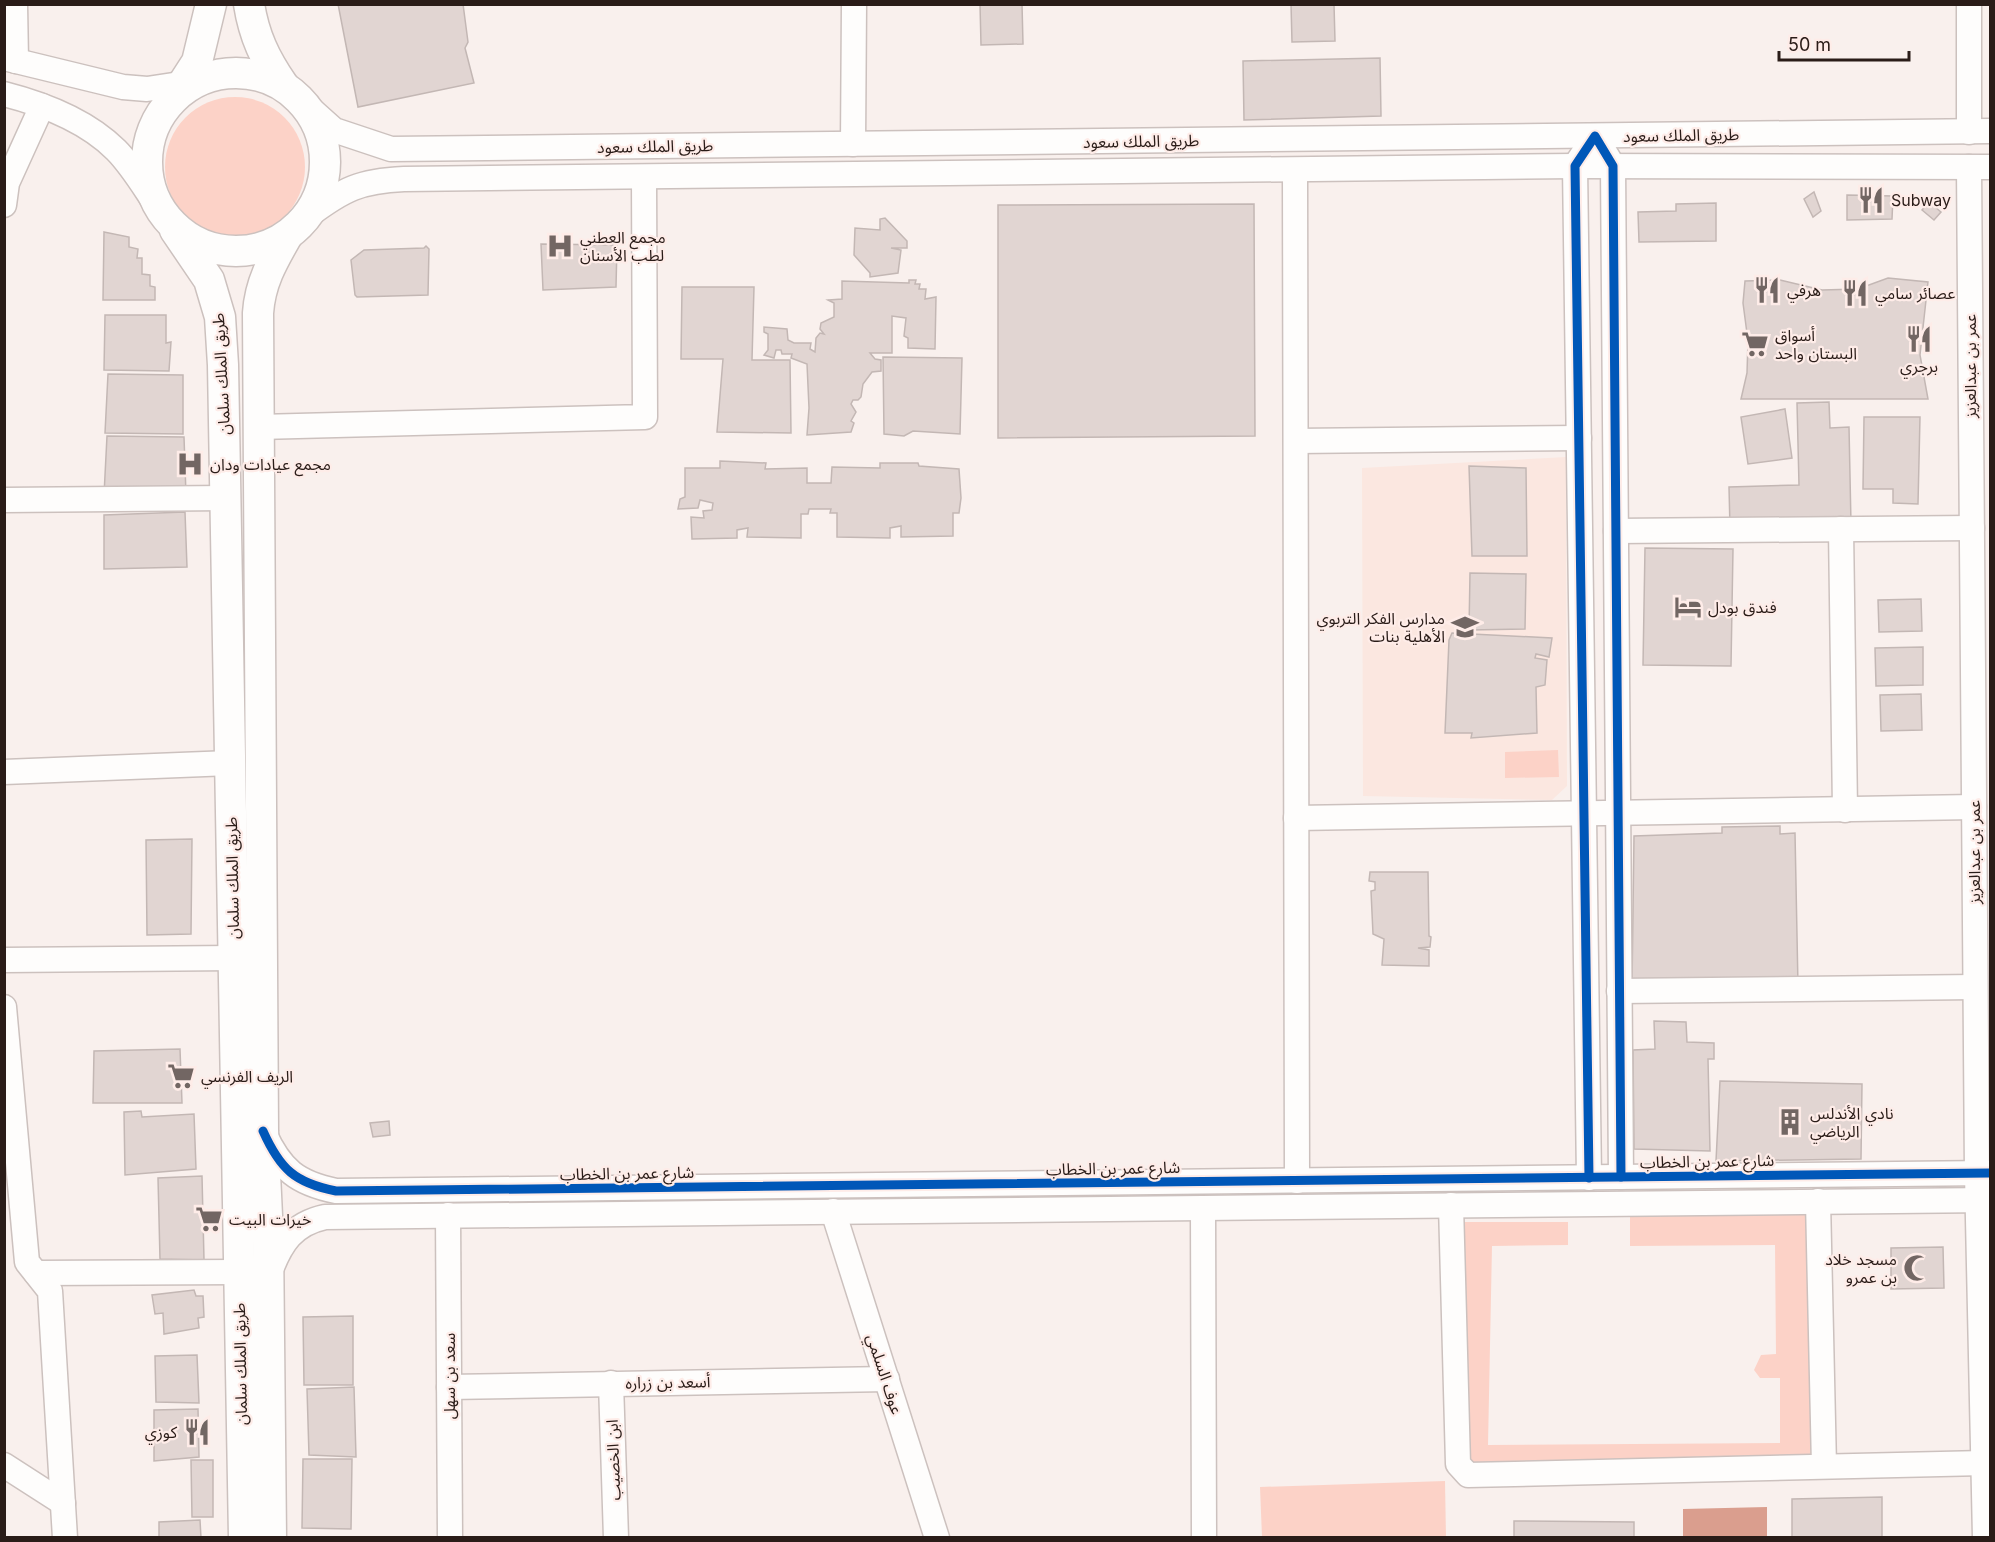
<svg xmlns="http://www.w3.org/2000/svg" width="1995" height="1542" viewBox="0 0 1995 1542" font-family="Inter,'Noto Sans Arabic',sans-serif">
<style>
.built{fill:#fbe7e0}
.green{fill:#fcd2c7}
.water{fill:#da9e8e}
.building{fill:#e1d5d2;stroke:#c3b7b4;stroke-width:1.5}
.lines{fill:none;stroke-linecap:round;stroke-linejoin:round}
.minor-casing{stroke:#ccc1be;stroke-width:27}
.major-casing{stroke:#ccc1be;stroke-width:33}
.minor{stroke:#fefdfc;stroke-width:24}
.major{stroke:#fefdfc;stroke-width:30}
.cycleway-casing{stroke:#feece8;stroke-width:13}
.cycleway{stroke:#0057b8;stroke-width:9}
.labels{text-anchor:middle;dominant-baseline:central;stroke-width:4.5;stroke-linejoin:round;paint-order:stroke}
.street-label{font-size:16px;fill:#2a1c18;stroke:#feece8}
.poi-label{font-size:16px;fill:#2a1c18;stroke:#feece8;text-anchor:start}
</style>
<rect width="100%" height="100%" fill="#f9f0ed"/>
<path class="built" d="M 1566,457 L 1567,786 L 1552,800 L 1363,796 L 1362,468 Z"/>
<g class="green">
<circle cx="235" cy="167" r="70"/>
<path d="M 1558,750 L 1559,777 L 1505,778 L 1505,752 Z"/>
<path d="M 1810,1211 L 1812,1469 L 1468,1472 L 1466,1332 L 1459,1328 L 1460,1222 L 1568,1222 L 1568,1245 L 1492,1246 L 1488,1445 L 1780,1443 L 1780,1378 L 1760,1378 L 1754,1370 L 1761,1355 L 1776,1354 L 1775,1245 L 1630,1246 L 1630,1213 Z"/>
<path d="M 1445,1481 L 1446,1537 L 1262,1537 L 1260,1487 Z"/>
</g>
<path class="water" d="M 1767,1507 L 1767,1537 L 1683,1537 L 1683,1509 Z"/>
<g class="building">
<path d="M 338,4 L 463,4 L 468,42 L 465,48 L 474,83 L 358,107 Z"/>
<path d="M 980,4 L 1022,4 L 1023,44 L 981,45 Z"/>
<path d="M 1291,4 L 1334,4 L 1335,41 L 1292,42 Z"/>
<path d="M 1380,58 L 1381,116 L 1244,120 L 1243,61 Z"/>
<path d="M 1814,192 L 1821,211 L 1813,217 L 1804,199 Z"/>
<path d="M 1847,195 L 1893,196 L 1892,219 L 1847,220 Z"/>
<path d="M 1929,202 L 1941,212 L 1934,220 L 1922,210 Z"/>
<path d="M 1716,203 L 1716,241 L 1639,242 L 1638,212 L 1676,211 L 1676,204 Z"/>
<path d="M 1254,204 L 1255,436 L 998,438 L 998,205 Z"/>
<path d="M 885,218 L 907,241 L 907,248 L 891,248 L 901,250 L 898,273 L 870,277 L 870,273 L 854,255 L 855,228 L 880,230 L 880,219 Z"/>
<path d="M 104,232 L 129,237 L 129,247 L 138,249 L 137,258 L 142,258 L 142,274 L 150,275 L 150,286 L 155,287 L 155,300 L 103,300 Z"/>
<path d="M 541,244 L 617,245 L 616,287 L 543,290 Z"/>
<path d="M 426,246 L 429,249 L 428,295 L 357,297 L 355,295 L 351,260 L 364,250 L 424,248 Z"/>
<path d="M 1888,278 L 1928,282 L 1920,355 L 1928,399 L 1741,399 L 1747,373 L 1748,341 L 1743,303 L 1745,281 L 1780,280 L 1822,290 L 1858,289 Z"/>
<path d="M 909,280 L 916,280 L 915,284 L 920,284 L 919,289 L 926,289 L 925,299 L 936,297 L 935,349 L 908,348 L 908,338 L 904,336 L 906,318 L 892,316 L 892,353 L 870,353 L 875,359 L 881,360 L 881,371 L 872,372 L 863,384 L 861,397 L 858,400 L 853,400 L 851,404 L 856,412 L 851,421 L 854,423 L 851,432 L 807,435 L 809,408 L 807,364 L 791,358 L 792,354 L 782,354 L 781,350 L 776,350 L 774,358 L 764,355 L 768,350 L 768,334 L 764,332 L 764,327 L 787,329 L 788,340 L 794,343 L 811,343 L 810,349 L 815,352 L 816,338 L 820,333 L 824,334 L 820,329 L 821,323 L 834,317 L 834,303 L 828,300 L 842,299 L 842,281 L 909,283 Z"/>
<path d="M 682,287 L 754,287 L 752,360 L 790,360 L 791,433 L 717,432 L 723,359 L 681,359 Z"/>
<path d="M 105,315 L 166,315 L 166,343 L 171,342 L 169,371 L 104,370 Z"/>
<path d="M 883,357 L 962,358 L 960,434 L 913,431 L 904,436 L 884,434 Z"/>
<path d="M 108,374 L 183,375 L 183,434 L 105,433 Z"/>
<path d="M 1829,402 L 1830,428 L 1849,427 L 1851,524 L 1730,528 L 1729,487 L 1799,485 L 1797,403 Z"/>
<path d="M 1785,409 L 1792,458 L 1748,464 L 1741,417 Z"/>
<path d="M 1864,417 L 1920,417 L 1918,504 L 1893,503 L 1893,489 L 1863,489 Z"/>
<path d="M 107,436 L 184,437 L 186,495 L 104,495 Z"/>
<path d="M 720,461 L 766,463 L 765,469 L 807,468 L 807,483 L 831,483 L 832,467 L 880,468 L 880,463 L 918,463 L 919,466 L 959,469 L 961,498 L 959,513 L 953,513 L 953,536 L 901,537 L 901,526 L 890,528 L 890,538 L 837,537 L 837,513 L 830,513 L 831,509 L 809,509 L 808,514 L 801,514 L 801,538 L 747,537 L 748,528 L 737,530 L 737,538 L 692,539 L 691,517 L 704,518 L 703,511 L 712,510 L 713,503 L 700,500 L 698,508 L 678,509 L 680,499 L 685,497 L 685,468 L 720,468 Z"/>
<path d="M 1469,466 L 1526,468 L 1527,556 L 1472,556 Z"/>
<path d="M 185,512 L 187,567 L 104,569 L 104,515 Z"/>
<path d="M 1645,548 L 1733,549 L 1731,666 L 1643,665 Z"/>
<path d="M 1470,573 L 1526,574 L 1525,629 L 1469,630 Z"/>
<path d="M 1921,599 L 1922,631 L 1879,632 L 1878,600 Z"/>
<path d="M 1452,633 L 1552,638 L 1549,657 L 1536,654 L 1535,658 L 1547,660 L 1545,685 L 1536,687 L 1537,733 L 1471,738 L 1472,733 L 1445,733 L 1449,640 Z"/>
<path d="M 1923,647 L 1923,685 L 1876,686 L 1875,648 Z"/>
<path d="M 1921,694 L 1922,730 L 1881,731 L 1880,695 Z"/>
<path d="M 1780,826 L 1780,834 L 1795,833 L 1798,986 L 1632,986 L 1634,836 L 1722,833 L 1722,827 Z"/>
<path d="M 192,839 L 191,934 L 147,935 L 146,840 Z"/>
<path d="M 1370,872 L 1428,872 L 1429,936 L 1431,937 L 1430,947 L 1418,948 L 1429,950 L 1429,966 L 1382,965 L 1384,939 L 1373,934 L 1371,891 L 1375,890 L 1375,882 L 1369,881 Z"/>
<path d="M 1654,1021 L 1686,1022 L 1687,1042 L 1714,1043 L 1714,1059 L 1708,1059 L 1710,1151 L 1634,1149 L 1633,1050 L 1655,1049 Z"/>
<path d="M 180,1049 L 182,1103 L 93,1103 L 94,1051 Z"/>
<path d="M 1720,1081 L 1862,1084 L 1861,1159 L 1716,1161 Z"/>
<path d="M 141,1111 L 142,1117 L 194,1114 L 196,1169 L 125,1175 L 124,1112 Z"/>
<path d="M 389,1121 L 390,1135 L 373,1137 L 370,1123 Z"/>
<path d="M 202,1176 L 204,1260 L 160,1259 L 158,1178 Z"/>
<path d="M 1943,1247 L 1944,1288 L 1891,1289 L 1891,1248 Z"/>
<path d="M 194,1290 L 196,1296 L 203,1296 L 204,1317 L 198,1318 L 199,1328 L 164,1334 L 163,1313 L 155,1314 L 152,1295 Z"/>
<path d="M 353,1316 L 353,1385 L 304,1385 L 303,1317 Z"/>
<path d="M 197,1355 L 199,1403 L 156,1402 L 155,1356 Z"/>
<path d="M 354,1387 L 356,1457 L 309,1455 L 307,1389 Z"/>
<path d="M 198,1409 L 199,1457 L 154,1461 L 154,1410 Z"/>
<path d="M 303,1459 L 352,1459 L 351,1529 L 302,1528 Z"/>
<path d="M 191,1460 L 213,1460 L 213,1517 L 192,1517 Z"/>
<path d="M 1882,1497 L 1882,1538 L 1792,1538 L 1792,1499 Z"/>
<path d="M 200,1520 L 201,1538 L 159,1538 L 159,1522 Z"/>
<path d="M 1514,1521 L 1634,1522 L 1634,1538 L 1514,1538 Z"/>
</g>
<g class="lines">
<defs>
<g id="minor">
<path d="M 15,4 L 16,61"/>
<path d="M 4,58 L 123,87 L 147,89 L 193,82"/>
<path d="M 4,94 C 43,104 87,121 116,150 C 132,166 144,187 157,206"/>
<path d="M 305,104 L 334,130 L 391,149 L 1990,131"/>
<path d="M 1969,132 L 1969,4"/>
<path d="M 853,144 L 854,4"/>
<path d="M 1969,167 L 1977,1174 L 1985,1538"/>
<path d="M 1295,170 L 1297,1181"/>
<path d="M 4,205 L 7,183 L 42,106"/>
<path d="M 309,215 C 344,189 360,181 404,179 L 1575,166 L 1990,167"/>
<path d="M 259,427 L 645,417 L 644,177"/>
<path d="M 1296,441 L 1579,438"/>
<path d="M 4,500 L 226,498"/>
<path d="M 1841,529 L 1845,810"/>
<path d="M 1616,531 L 1972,528"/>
<path d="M 4,772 L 230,763"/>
<path d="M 1296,818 L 1974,807"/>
<path d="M 4,960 L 234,958"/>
<path d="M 1619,991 L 1975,987"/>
<path d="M 4,1007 L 27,1262 L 50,1291 L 65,1538"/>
<path d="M 264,1133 C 281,1170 297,1183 336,1191 L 1990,1173"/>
<path d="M 1589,1178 L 1575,166 L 1595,136 L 1613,166 L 1621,1177"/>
<path d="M 1818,1201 L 1824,1466"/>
<path d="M 1451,1205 L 1458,1464 L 1468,1475 L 1984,1463"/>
<path d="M 1203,1208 L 1204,1538"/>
<path d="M 833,1211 L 937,1538"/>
<path d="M 448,1215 L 450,1538"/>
<path d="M 270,1272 C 281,1243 293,1224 325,1217 L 1990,1200"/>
<path d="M 36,1273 L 239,1272"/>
<path d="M 611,1383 L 616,1538"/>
<path d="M 449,1387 L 887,1379"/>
<path d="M 4,1465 L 63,1503"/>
</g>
<g id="major">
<path d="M 249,4 C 254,36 265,59 283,85"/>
<circle cx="236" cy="162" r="89"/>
<path d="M 177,93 L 197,62 L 211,4"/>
<path d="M 175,230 L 209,280 L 220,317 L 223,365 L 244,1538"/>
<path d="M 271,1538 L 268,1237 L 263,1131 L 258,313 C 260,283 272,262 287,236"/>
</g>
</defs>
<use href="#minor" class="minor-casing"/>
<use href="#major" class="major-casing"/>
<use href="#minor" class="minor"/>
<use href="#major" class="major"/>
<defs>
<g id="cycleway">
<path d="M 263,1131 C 280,1169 295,1183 336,1191 L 1990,1173"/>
<path d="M 1589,1178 L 1575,166 L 1595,136 L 1613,166 L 1621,1177"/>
</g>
</defs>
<use href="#cycleway" class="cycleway-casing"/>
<use href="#cycleway" class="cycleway"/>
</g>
<defs>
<symbol id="restaurant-bare" viewBox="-9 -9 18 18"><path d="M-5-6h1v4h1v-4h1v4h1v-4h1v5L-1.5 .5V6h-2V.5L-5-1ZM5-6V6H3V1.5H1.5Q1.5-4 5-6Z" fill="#726663" stroke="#feece8" stroke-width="2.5" paint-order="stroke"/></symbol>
<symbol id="hospital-bare" viewBox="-9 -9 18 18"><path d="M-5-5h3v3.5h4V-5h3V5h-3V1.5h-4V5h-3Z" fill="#726663" stroke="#feece8" stroke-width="2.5" paint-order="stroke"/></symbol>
<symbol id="supermarket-bare" viewBox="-9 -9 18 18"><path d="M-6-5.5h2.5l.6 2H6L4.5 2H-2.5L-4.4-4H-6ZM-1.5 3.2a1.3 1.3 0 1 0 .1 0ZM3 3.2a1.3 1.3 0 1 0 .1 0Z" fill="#726663" stroke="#feece8" stroke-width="2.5" paint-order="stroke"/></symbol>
<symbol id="hotel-bare" viewBox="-9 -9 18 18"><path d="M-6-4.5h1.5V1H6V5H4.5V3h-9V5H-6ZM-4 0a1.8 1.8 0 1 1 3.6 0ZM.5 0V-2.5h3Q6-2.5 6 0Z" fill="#726663" stroke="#feece8" stroke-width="2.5" paint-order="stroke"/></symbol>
<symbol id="school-bare" viewBox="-9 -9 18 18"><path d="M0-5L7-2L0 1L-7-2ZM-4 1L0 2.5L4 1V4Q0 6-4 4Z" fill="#726663" stroke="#feece8" stroke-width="2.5" paint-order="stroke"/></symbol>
<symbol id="building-bare" viewBox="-9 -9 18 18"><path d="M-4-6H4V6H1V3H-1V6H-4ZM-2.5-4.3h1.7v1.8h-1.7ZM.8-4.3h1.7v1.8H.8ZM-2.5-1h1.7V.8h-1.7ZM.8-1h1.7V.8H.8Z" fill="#726663" stroke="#feece8" stroke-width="2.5" paint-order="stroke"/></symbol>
<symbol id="mosque-bare" viewBox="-9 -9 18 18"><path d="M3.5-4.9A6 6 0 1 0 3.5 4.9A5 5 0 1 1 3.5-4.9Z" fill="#726663" stroke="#feece8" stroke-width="2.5" paint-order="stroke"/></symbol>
</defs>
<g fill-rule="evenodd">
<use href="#restaurant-bare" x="1852" y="181" width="38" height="38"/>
<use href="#hospital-bare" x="541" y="227" width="38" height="38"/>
<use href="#restaurant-bare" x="1748" y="271" width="38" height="38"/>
<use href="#restaurant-bare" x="1836" y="274" width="38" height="38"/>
<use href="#restaurant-bare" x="1900" y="320" width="38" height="38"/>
<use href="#supermarket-bare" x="1736" y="325" width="38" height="38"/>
<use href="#hospital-bare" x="171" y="445" width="38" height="38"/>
<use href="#hotel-bare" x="1669" y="588" width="38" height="38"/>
<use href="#school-bare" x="1446" y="608" width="38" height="38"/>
<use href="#supermarket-bare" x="162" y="1057" width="38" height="38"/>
<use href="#building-bare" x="1771" y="1103" width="38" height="38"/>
<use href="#supermarket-bare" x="190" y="1200" width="38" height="38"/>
<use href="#mosque-bare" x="1898" y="1249" width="38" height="38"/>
<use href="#restaurant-bare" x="178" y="1413" width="38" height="38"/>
</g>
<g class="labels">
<g class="street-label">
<text transform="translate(1681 135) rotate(-1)">طريق الملك سعود</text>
<text transform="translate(1141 141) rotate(-1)">طريق الملك سعود</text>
<text transform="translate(655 146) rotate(-1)">طريق الملك سعود</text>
<text transform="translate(1970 366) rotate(-90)">عمر بن عبدالعزيز</text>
<text transform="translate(221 374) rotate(-93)">طريق الملك سلمان</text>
<text transform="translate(1974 852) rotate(-90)">عمر بن عبدالعزيز</text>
<text transform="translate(232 878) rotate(-91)">طريق الملك سلمان</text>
<text transform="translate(1707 1161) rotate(-1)">شارع عمر بن الخطاب</text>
<text transform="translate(1113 1168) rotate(-1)">شارع عمر بن الخطاب</text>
<text transform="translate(627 1173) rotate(-1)">شارع عمر بن الخطاب</text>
<text transform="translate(240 1364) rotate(-91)">طريق الملك سلمان</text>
<text transform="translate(885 1374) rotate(72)">عوف السلمي</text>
<text transform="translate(449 1376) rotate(-90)">سعد بن سهل</text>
<text transform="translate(668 1382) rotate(-1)">أسعد بن زراره</text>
<text transform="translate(613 1460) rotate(-92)">ابن الخصيب</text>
</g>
<g class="poi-label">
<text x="1891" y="200">Subway</text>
<text x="580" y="237">مجمع العطني<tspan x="580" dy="18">لطب الأسنان</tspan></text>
<text x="1787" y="290">هرفي</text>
<text x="1875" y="293">عصائر سامي</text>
<text x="1775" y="335">أسواق<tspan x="1775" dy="18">البستان واحد</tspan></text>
<text x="1919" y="366" text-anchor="middle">برجري</text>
<text x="210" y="464">مجمع عيادات ودان</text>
<text x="1708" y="607">فندق بودل</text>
<text x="1445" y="618" text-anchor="end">مدارس الفكر التربوي<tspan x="1445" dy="18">الأهلية بنات</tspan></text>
<text x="201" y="1076">الريف الفرنسي</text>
<text x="1810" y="1113">نادي الأندلس<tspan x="1810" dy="18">الرياضي</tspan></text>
<text x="229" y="1219">خيرات البيت</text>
<text x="1897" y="1259" text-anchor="end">مسجد خلاد<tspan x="1897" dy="18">بن عمرو</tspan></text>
<text x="177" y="1432" text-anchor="end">كوزي</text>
</g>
</g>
<rect width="1995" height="1542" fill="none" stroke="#2a1c18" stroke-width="12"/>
<path d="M1779 51v9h130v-9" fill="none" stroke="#2a1c18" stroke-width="3"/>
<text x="1788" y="51" font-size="18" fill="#2a1c18" stroke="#feece8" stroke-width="4.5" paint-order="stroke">50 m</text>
</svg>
